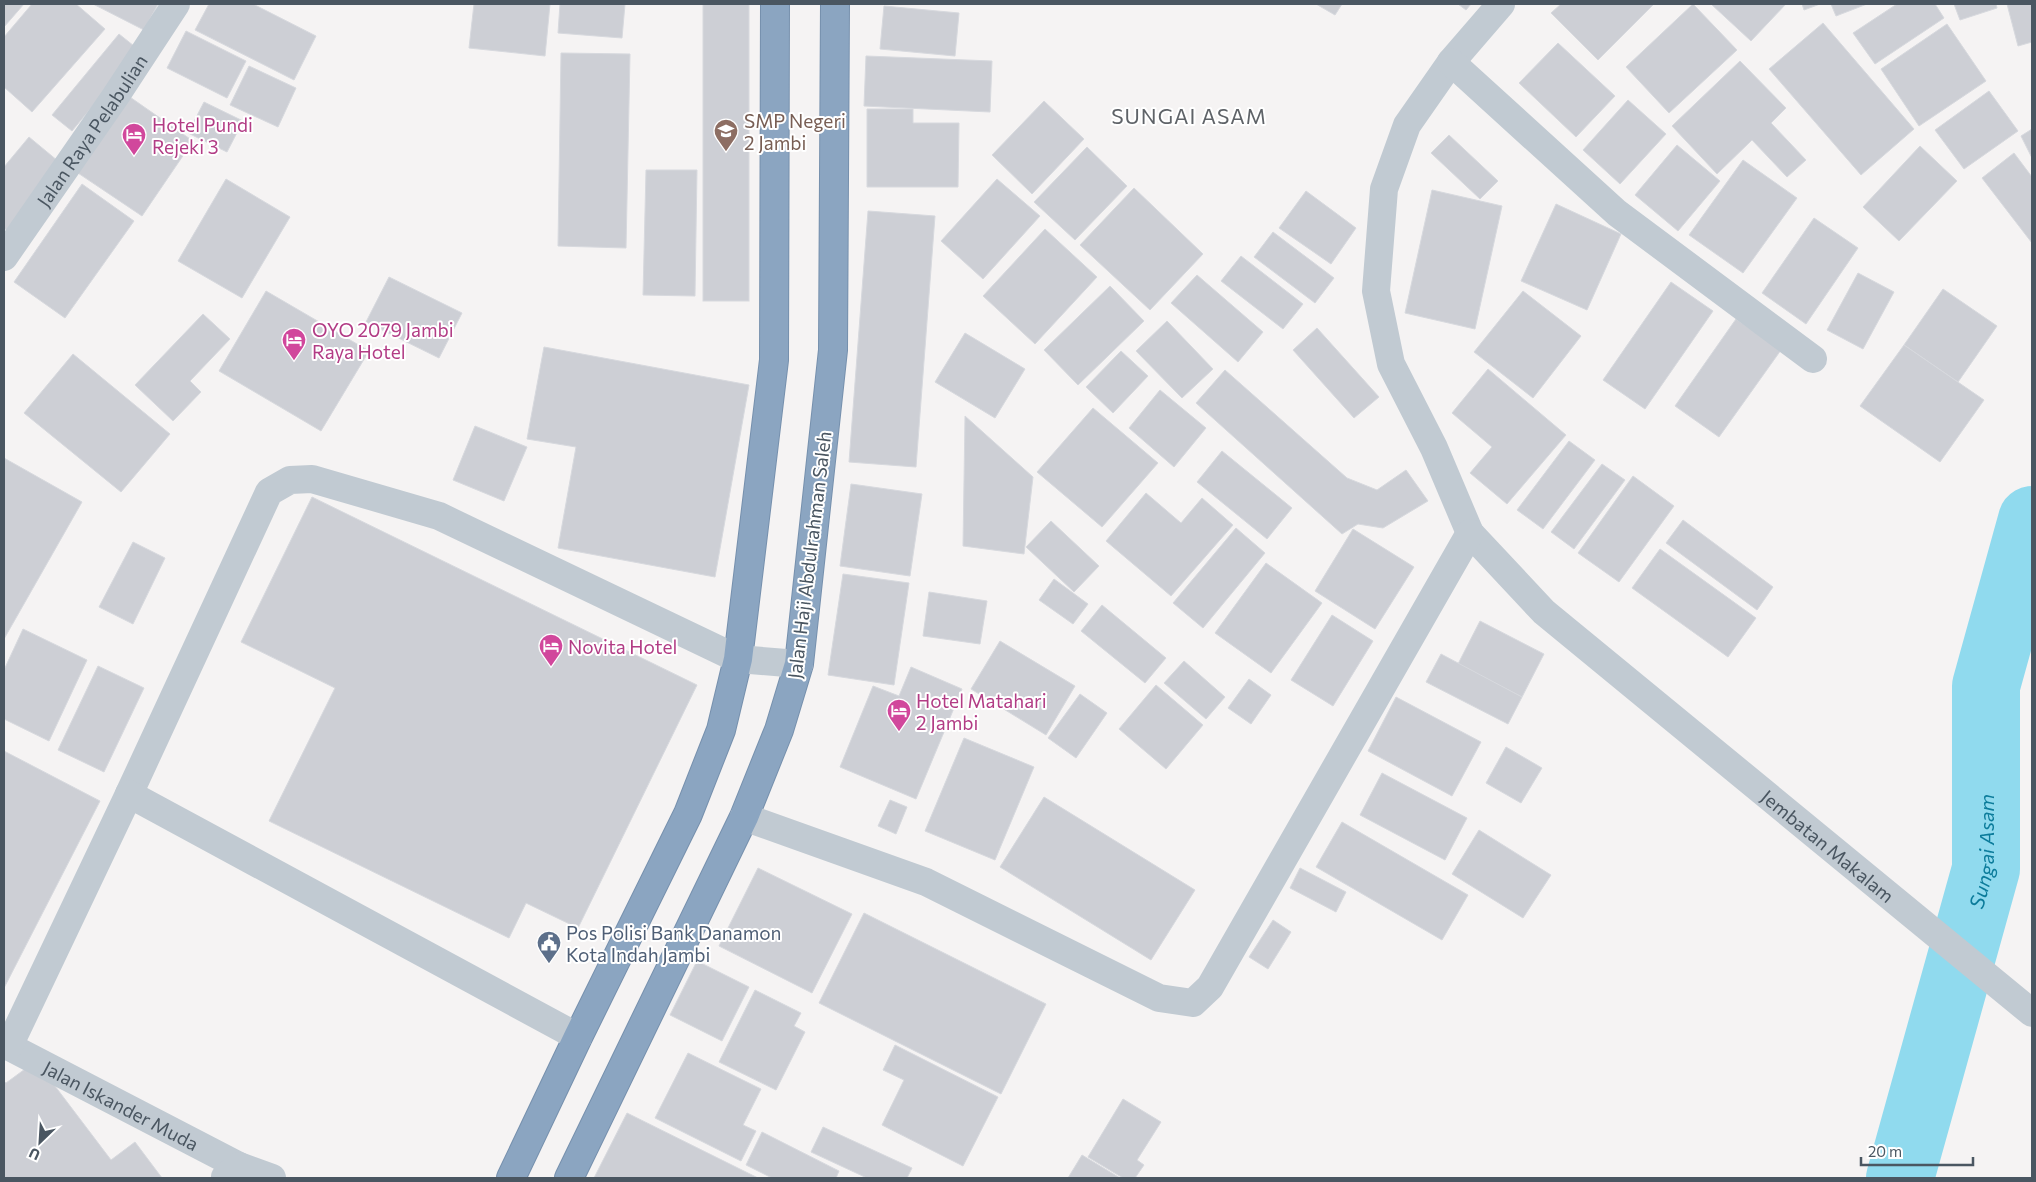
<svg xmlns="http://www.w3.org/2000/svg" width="2036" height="1182" viewBox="0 0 2036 1182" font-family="Commissioner,sans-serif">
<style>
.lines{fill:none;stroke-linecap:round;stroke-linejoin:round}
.river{stroke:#90daee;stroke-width:68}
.building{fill:#cdcfd5;stroke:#d7d9de}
.highway-casing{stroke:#7690ad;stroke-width:30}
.minor{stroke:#c1cad2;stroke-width:28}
.highway{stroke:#8ba5c1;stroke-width:28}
.labels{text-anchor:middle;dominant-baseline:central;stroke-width:4;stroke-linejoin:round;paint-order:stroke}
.education-label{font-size:19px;fill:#785e54;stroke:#fff;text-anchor:start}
.hotel-label{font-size:19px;fill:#b23c85;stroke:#fff;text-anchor:start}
.street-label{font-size:19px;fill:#4a5661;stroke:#fff}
.service-label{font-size:19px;fill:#4e5e75;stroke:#fff;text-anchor:start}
.water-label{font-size:20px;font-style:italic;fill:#0c7c9b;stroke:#fff}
.quarter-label{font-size:21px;letter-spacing:1px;fill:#5f6368;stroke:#fff}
</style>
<rect width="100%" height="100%" fill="#f5f3f3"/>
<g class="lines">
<path class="river" id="s1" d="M 1900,1178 L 1986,869 L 1986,686 L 2032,520"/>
</g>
<g class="building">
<path d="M 4,4 L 24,4 L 4,27 Z"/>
<path d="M 32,4 L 76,4 L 105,29 L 32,112 L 4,87 L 4,37 Z"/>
<path d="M 93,4 L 158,4 L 144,30 Z"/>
<path d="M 209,4 L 253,4 L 316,36 L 294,80 L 195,30 Z"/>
<path d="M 474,4 L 550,4 L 545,56 L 469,48 Z"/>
<path d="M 560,4 L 625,4 L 622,38 L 558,33 Z"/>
<rect x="703" y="4" width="46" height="297"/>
<path d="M 1316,4 L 1342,4 L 1335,15 Z"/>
<path d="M 1458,4 L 1471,4 L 1466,10 Z"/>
<path d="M 1561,4 L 1654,4 L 1598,60 L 1551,13 Z"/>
<path d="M 1693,4 L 1737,50 L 1669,113 L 1626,67 Z"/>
<path d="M 1711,4 L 1786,4 L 1751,41 Z"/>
<path d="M 1802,4 L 1820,4 L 1804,10 Z"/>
<path d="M 1831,4 L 1867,4 L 1836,16 Z"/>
<path d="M 1897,4 L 1935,4 L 1944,18 L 1875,64 L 1853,33 Z"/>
<path d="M 1954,4 L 1996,4 L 1997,8 L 1960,20 Z"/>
<path d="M 2007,4 L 2032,4 L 2032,42 L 2018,46 Z"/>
<path d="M 884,6 L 959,13 L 955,56 L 880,49 Z"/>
<path d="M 1823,23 L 1914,129 L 1861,175 L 1769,69 Z"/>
<path d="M 1947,24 L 1986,81 L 1919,126 L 1881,69 Z"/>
<path d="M 186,31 L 246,61 L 227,98 L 167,68 Z"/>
<path d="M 119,34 L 139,50 L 72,131 L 52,115 Z"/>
<path d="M 1558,43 L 1615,96 L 1576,137 L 1519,83 Z"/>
<path d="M 561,53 L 630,54 L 626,248 L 558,246 Z"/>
<path d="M 866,56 L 992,61 L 990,112 L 864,106 Z"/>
<path d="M 1740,61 L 1786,108 L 1771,123 L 1806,160 L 1787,177 L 1752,140 L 1717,174 L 1672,126 Z"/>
<path d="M 249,66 L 296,88 L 278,127 L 230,105 Z"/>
<path d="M 1989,91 L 2018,131 L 1964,169 L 1935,130 Z"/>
<path d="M 127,95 L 193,141 L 142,216 L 75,171 Z"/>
<path d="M 1628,100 L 1666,134 L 1620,184 L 1583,150 Z"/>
<path d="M 1044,101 L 1084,139 L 1032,194 L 992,155 Z"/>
<path d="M 204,102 L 243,121 L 227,152 L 188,133 Z"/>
<path d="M 867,109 L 913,109 L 913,123 L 959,123 L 958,187 L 867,187 Z"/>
<path d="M 2032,129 L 2032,158 L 2021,136 Z"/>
<path d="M 1449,135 L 1498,181 L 1480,199 L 1431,153 Z"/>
<path d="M 29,137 L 64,166 L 9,232 L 4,228 L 4,167 Z"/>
<path d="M 1677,145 L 1720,181 L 1678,231 L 1635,195 Z"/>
<path d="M 1920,146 L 1957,181 L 1899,241 L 1863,207 Z"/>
<path d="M 1087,147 L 1127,186 L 1075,240 L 1034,202 Z"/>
<path d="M 2014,153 L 2032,177 L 2032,243 L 1982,178 Z"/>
<path d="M 1743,160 L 1797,198 L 1743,273 L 1689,235 Z"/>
<path d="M 646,170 L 697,170 L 695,296 L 643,295 Z"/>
<path d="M 226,179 L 290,217 L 242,298 L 178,261 Z"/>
<path d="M 997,179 L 1040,216 L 983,279 L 941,241 Z"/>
<path d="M 82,184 L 134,221 L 65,318 L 14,282 Z"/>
<path d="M 1134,188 L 1203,254 L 1150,310 L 1080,245 Z"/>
<path d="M 1432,190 L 1502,206 L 1475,329 L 1405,313 Z"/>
<path d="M 1306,191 L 1356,228 L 1331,264 L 1279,228 Z"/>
<path d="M 1556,204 L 1621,234 L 1587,310 L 1521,281 Z"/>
<path d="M 868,211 L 935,216 L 916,467 L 849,462 Z"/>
<path d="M 1814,218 L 1858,248 L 1806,324 L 1762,293 Z"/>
<path d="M 1045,229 L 1097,277 L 1035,344 L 983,296 Z"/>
<path d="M 1273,232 L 1334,278 L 1315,303 L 1254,257 Z"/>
<path d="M 1241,256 L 1303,304 L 1283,329 L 1221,281 Z"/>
<path d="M 1858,273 L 1894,292 L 1863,349 L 1827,330 Z"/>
<path d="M 1197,275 L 1263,332 L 1238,362 L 1171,303 Z"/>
<path d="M 389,277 L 462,313 L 439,358 L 366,322 Z"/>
<path d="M 1671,282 L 1713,311 L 1645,409 L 1603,380 Z"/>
<path d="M 1110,286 L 1144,321 L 1078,385 L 1044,350 Z"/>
<path d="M 1943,289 L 1997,326 L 1958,382 L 1904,345 Z"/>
<path d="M 266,291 L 369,351 L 321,431 L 219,371 Z"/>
<path d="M 1523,291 L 1581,336 L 1533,398 L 1474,352 Z"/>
<path d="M 203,314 L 230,339 L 190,381 L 201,392 L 173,421 L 135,385 Z"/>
<path d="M 1736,319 L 1781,350 L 1719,437 L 1675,406 Z"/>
<path d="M 1167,321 L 1213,369 L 1182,398 L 1136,351 Z"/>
<path d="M 1317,328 L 1379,397 L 1354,418 L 1293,350 Z"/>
<path d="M 965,333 L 1025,369 L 995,418 L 935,382 Z"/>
<path d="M 1904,345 L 1984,400 L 1940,462 L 1860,406 Z"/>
<path d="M 544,347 L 749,385 L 715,577 L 558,548 L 576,447 L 527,439 Z"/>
<path d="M 1121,351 L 1148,376 L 1113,413 L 1086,387 Z"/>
<path d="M 73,354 L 170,434 L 121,492 L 24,413 Z"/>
<path d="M 1488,369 L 1566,435 L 1507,504 L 1470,473 L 1492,447 L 1452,413 Z"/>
<path d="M 1225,370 L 1347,478 L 1377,490 L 1406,470 L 1428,501 L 1383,528 L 1358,524 L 1342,534 L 1196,403 Z"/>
<path d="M 1160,390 L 1206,428 L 1174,467 L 1129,428 Z"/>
<path d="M 1093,408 L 1158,463 L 1102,527 L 1037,472 Z"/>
<path d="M 965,416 L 1033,477 L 1024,554 L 963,546 Z"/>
<path d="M 475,426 L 527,447 L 504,501 L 453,480 Z"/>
<path d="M 1569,441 L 1595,460 L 1543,529 L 1517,510 Z"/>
<path d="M 1222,451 L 1292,508 L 1267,539 L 1197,482 Z"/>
<path d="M 4,458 L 82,502 L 4,639 Z"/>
<path d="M 1602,464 L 1625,480 L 1574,549 L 1551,532 Z"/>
<path d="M 1633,476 L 1674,506 L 1619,582 L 1578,553 Z"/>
<path d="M 851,484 L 922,494 L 910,576 L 840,566 Z"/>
<path d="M 1146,493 L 1181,523 L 1202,498 L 1233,525 L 1171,596 L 1106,541 Z"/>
<path d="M 312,497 L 697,685 L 578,928 L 526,903 L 509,938 L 269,821 L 335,688 L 241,642 Z"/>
<path d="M 1683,520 L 1773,587 L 1757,610 L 1666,543 Z"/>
<path d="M 1051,521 L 1099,566 L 1074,592 L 1026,547 Z"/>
<path d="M 1236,528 L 1265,553 L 1203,628 L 1173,603 Z"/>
<path d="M 1353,529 L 1414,567 L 1375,629 L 1315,591 Z"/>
<path d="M 133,542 L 165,558 L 133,624 L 99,607 Z"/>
<path d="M 1660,549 L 1756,618 L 1728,657 L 1632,588 Z"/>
<path d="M 1266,563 L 1322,603 L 1271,673 L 1215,633 Z"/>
<path d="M 843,574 L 909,583 L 894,685 L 828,675 Z"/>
<path d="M 1054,579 L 1088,604 L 1073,624 L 1039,600 Z"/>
<path d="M 929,592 L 987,601 L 980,644 L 923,636 Z"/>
<path d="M 1102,605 L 1166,658 L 1145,683 L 1081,631 Z"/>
<path d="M 1332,615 L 1373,641 L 1333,706 L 1291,680 Z"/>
<path d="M 1480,621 L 1544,654 L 1522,697 L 1458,664 Z"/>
<path d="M 23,629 L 87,660 L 49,741 L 4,719 L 4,670 Z"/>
<path d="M 1000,641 L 1075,686 L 1046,735 L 971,689 Z"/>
<path d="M 1441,654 L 1522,697 L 1508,724 L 1426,682 Z"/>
<path d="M 1184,661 L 1225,697 L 1206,719 L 1164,683 Z"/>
<path d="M 98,666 L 144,688 L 104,772 L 58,750 Z"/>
<path d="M 911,667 L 962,689 L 916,799 L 840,767 L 873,686 L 899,696 Z"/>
<path d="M 1249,679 L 1271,695 L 1251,724 L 1228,708 Z"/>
<path d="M 1156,685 L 1203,725 L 1166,769 L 1119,729 Z"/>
<path d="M 1080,694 L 1107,713 L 1076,758 L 1048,738 Z"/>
<path d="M 1396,697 L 1481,742 L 1452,796 L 1368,751 Z"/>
<path d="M 964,738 L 1034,767 L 995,860 L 925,831 Z"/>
<path d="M 1506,747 L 1542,768 L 1521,803 L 1486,783 Z"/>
<path d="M 4,751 L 100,801 L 4,988 Z"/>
<path d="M 1382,773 L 1467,818 L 1445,860 L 1360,815 Z"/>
<path d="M 1044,797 L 1195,890 L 1151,960 L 1000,867 Z"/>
<path d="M 890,800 L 907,807 L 896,834 L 878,826 Z"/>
<path d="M 1342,822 L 1468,895 L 1442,940 L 1316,867 Z"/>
<path d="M 1479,830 L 1551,875 L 1523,918 L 1452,874 Z"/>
<path d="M 758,868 L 852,914 L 812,993 L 719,946 Z"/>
<path d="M 1300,868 L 1346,892 L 1336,912 L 1290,888 Z"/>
<path d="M 864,913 L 1046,1004 L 1001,1094 L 819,1003 Z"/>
<path d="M 1273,920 L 1291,932 L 1268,969 L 1249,957 Z"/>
<path d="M 697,961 L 749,987 L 722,1041 L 670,1015 Z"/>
<path d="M 755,990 L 801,1013 L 794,1026 L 805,1032 L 776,1090 L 719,1062 Z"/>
<path d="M 895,1045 L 998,1097 L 963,1166 L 882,1125 L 904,1080 L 883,1070 Z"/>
<path d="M 688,1053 L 761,1089 L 743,1125 L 756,1131 L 741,1161 L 655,1118 Z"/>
<path d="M 36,1061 L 111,1160 L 135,1142 L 162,1178 L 4,1178 L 4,1081 L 6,1083 Z"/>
<path d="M 1123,1099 L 1161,1122 L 1137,1160 L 1144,1165 L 1135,1178 L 1123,1178 L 1088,1157 Z"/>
<path d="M 627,1113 L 758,1178 L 594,1178 Z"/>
<path d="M 823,1127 L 912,1168 L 907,1178 L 867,1178 L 811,1152 Z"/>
<path d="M 762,1132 L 839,1171 L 836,1178 L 772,1178 L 746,1165 Z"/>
<path d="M 1082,1155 L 1120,1178 L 1068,1178 Z"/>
</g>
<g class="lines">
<defs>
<g id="highway">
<path d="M 511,1178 L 578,1037 L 688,814 L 721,730 L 738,659 L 774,360 L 775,4"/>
<path d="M 569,1178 L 744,817 L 779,730 L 799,664 L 833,350 L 835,4"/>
</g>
</defs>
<use href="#highway" class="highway-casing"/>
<g class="minor">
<path id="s2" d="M 1501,4 L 1451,62 L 1407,125 L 1384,189 L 1376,291 L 1391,364 L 1434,448 L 1470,533 L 1544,612 L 2032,1013"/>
<path d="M 1451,62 L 1617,213 L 1813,359"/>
<path id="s3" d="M 4,257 L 115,97 L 176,4"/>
<path d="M 129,794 L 269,492 L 290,480 L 312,479 L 439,516 L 738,659 L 799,664"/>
<path d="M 744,817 L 926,882 L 1159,998 L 1193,1003 L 1210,987 L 1470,533"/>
<path id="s4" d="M 4,1044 L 239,1166"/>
<path d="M 9,1046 L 129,794 L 578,1037"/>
<path d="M 225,1177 L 239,1166 L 272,1178"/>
</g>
<use href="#highway" class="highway"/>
</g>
<defs>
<symbol id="school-pin" viewBox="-11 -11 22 30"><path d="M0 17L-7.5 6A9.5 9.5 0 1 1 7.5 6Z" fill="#8d6e63" stroke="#fff"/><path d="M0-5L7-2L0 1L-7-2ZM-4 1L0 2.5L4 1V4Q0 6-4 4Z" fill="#fff"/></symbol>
<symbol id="hotel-pin" viewBox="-11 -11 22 30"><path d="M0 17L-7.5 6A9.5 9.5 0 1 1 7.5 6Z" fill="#d1479c" stroke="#fff"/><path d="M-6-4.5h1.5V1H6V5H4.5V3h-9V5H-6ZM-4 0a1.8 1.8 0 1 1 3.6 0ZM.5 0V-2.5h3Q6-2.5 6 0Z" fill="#fff"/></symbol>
<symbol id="civic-pin" viewBox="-11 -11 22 30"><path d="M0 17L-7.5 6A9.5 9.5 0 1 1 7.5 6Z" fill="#5c6f8a" stroke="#fff"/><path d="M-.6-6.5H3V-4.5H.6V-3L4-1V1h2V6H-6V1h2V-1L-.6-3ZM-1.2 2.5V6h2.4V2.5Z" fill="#fff"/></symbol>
</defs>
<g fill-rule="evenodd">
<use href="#school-pin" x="712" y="117" width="28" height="38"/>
<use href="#hotel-pin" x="120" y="121" width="28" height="38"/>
<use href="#hotel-pin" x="280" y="326" width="28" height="38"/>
<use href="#hotel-pin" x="537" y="632" width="28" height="38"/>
<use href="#hotel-pin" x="885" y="697" width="28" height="38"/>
<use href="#civic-pin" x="535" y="929" width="28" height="38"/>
</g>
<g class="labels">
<g class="education-label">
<text x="744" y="120">SMP Negeri<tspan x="744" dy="22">2 Jambi</tspan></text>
</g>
<g class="hotel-label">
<text x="152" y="124">Hotel Pundi<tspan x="152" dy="22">Rejeki 3</tspan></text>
<text x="312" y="329">OYO 2079 Jambi<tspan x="312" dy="22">Raya Hotel</tspan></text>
<text x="568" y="646">Novita Hotel</text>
<text x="916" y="700">Hotel Matahari<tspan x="916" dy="22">2 Jambi</tspan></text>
</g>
<g class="street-label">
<text stroke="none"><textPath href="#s3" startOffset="154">Jalan Raya Pelabulian</textPath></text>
<text transform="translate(809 555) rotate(-83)">Jalan Haji Abdulrahman Saleh</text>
<text stroke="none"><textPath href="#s2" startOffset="1061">Jembatan Makalam</textPath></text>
<text stroke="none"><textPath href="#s4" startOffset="132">Jalan Iskander Muda</textPath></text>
</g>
<g class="service-label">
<text x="566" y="932">Pos Polisi Bank Danamon<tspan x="566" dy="22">Kota Indah Jambi</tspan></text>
</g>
<g class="water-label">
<text stroke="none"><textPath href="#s1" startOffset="338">Sungai Asam</textPath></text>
</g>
<g class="quarter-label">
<text x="1189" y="115">SUNGAI ASAM</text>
</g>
</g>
<rect width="2036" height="1182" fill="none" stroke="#4a5661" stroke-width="10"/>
<g transform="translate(40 1142) rotate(205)" stroke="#ffffff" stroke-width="4" paint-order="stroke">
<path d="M0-4L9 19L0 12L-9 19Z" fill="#4a5661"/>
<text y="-8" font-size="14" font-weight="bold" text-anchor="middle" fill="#4a5661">U</text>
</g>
<path d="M1861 1157v8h112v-8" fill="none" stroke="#4a5661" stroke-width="2.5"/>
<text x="1868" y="1157" font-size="15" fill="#4a5661" stroke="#ffffff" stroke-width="4" paint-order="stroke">20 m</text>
</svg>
